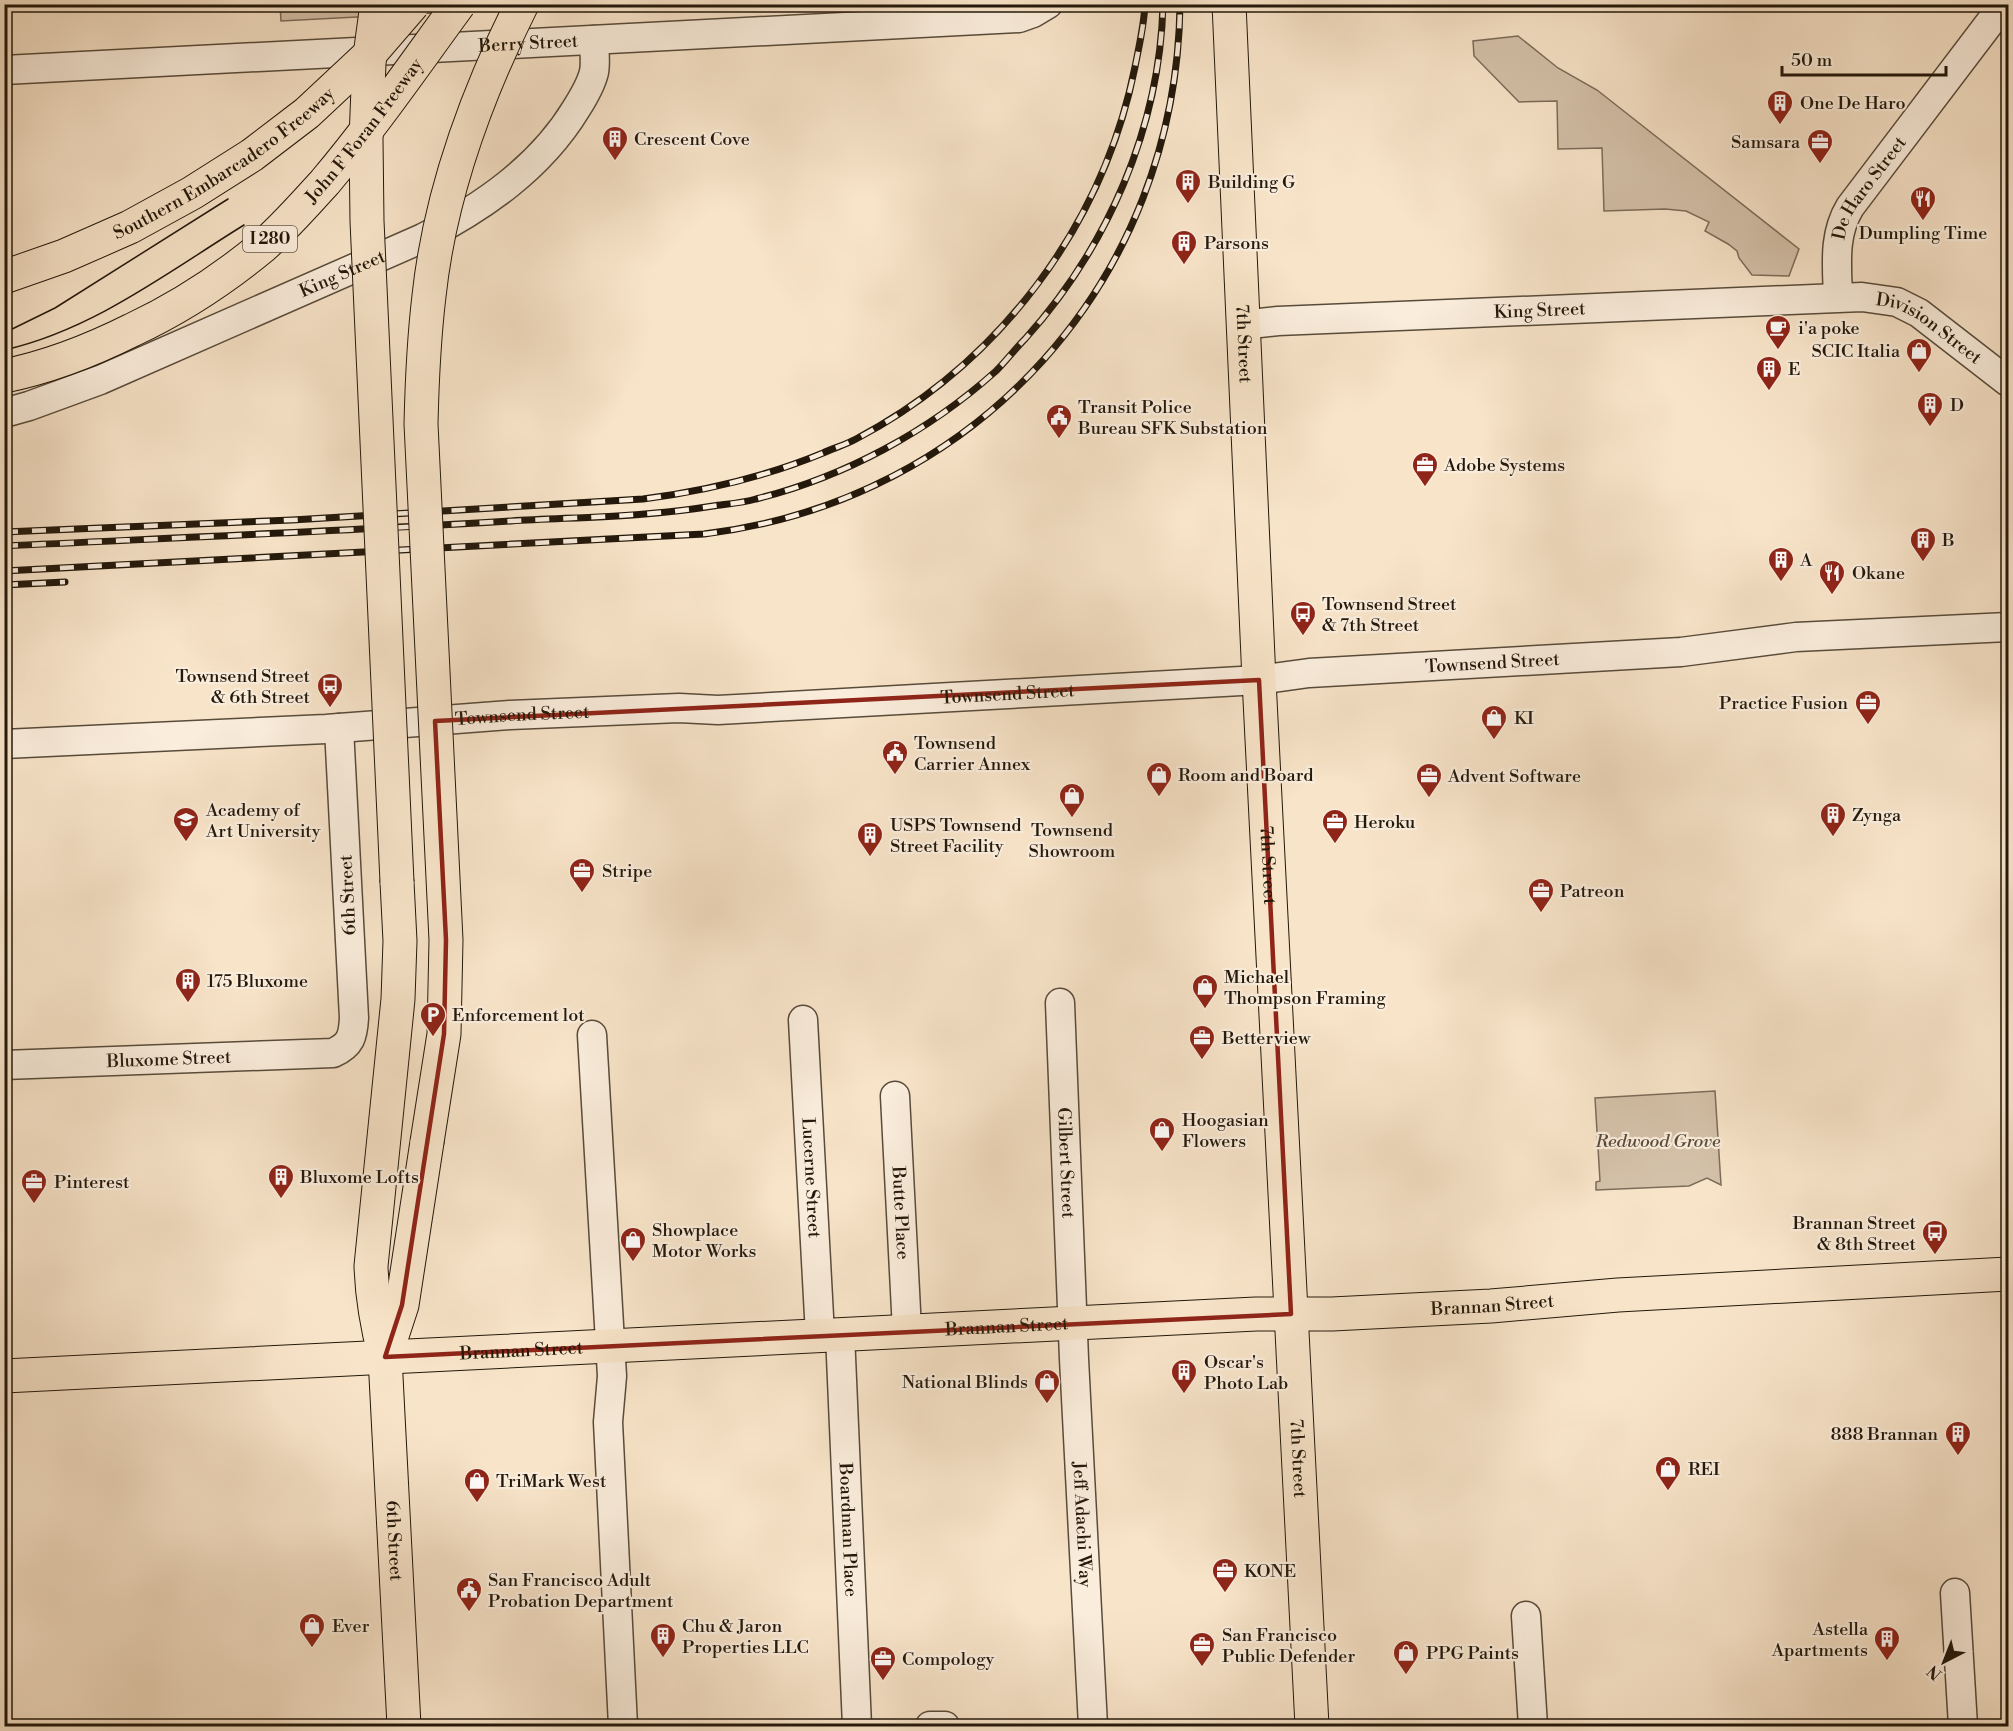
<svg xmlns="http://www.w3.org/2000/svg" width="2013" height="1731" viewBox="0 0 2013 1731" font-family="'Libre Bodoni',serif">
<style>
.green{fill:#d4c1a9;stroke:#7c6c5a;stroke-width:1.5}
.lines{fill:none;stroke-linecap:round;stroke-linejoin:round}
.minor-casing{stroke:#584b3a;stroke-width:31}
.major-casing{stroke:#23180b;stroke-width:35}
.highway-casing{stroke:#23180b;stroke-width:35}
.minor{stroke:#faeddc;stroke-width:28}
.major{stroke:#f8e4c9;stroke-width:33}
.highway{stroke:#f8e4c9;stroke-width:33}
.tram{stroke:#23180b;stroke-width:1.5}
.rail-casing{stroke:#23180b;stroke-width:7}
.rail{stroke:#faeddc;stroke-width:4.5;stroke-dasharray:14;stroke-linecap:butt}
.highway-bridge-casing{stroke:#23180b;stroke-width:35;stroke-linecap:butt}
.highway-bridge{stroke:#f8e4c9;stroke-width:33}
.marked{fill:none;stroke:#8f2418;stroke-width:4.5;stroke-linejoin:round}
.labels{text-anchor:middle;dominant-baseline:central;stroke-width:4.5;stroke-linejoin:round;paint-order:stroke}
.shield{fill:#faeddc;stroke:#64584a;stroke-width:1.5}
.shield-label{font-size:16px;font-weight:bold;fill:#23180b}
.street-label{font-size:18px;fill:#23180b;stroke:#faeddc}
.poi-label{font-size:18px;fill:#23180b;stroke:#faeddc;text-anchor:start}
.park-label{font-size:18px;font-style:italic;fill:#584b3a;stroke:#faeddc}
</style>
<rect width="100%" height="100%" fill="#f8e4c9"/>
<filter id="stains"><feTurbulence type="fractalNoise" baseFrequency=".00333" numOctaves="4"/><feColorMatrix values="0 0 0 0 .2 0 0 0 0 .09 0 0 0 0 .02 0 0 0 .5 -.17"/></filter>
<radialGradient id="worn" r=".72"><stop offset=".6" stop-color="#630" stop-opacity="0"/><stop offset="1" stop-color="#630" stop-opacity=".3"/></radialGradient>
<g class="green">
<path d="M 280,4 L 584,5 L 281,21 Z"/>
<path d="M 1518,36 L 1558,68 L 1597,90 L 1799,249 L 1789,276 L 1752,275 L 1739,258 L 1737,251 L 1728,244 L 1705,231 L 1709,222 L 1686,211 L 1665,209 L 1604,211 L 1602,148 L 1558,149 L 1557,101 L 1519,102 L 1474,56 L 1473,41 Z"/>
<path d="M 1715,1091 L 1721,1185 L 1707,1178 L 1689,1186 L 1596,1190 L 1596,1182 L 1600,1181 L 1595,1098 Z"/>
</g>
<g class="lines">
<defs>
<g id="minor">
<path id="s1" d="M 4,70 L 1019,18 L 1033,13 L 1048,4"/>
<path id="s2" d="M 1838,297 C 1837,265 1833,235 1850,207 L 2004,4"/>
<path id="s3" d="M 1242,325 L 1278,321 L 1862,297 L 1897,302 L 1919,313 L 2008,382"/>
<path id="s4" d="M 4,413 L 29,406 L 100,380 L 423,238 C 483,207 540,168 576,109 C 583,98 591,85 594,72 C 596,62 594,50 594,40"/>
<path id="s5" d="M 4,744 L 326,729 L 510,715 L 679,708 L 718,710 L 1259,680 L 1309,673 L 1681,652 L 1796,637 L 2008,627"/>
<path id="s6" d="M 1060,1003 L 1074,1359 L 1093,1726"/>
<path id="s7" d="M 803,1020 L 820,1335"/>
<path d="M 592,1035 L 612,1376 L 608,1422 L 623,1726"/>
<path id="s8" d="M 4,1065 L 333,1053 C 351,1045 353,1036 354,1018 L 339,728"/>
<path id="s9" d="M 895,1096 L 907,1330"/>
<path id="s10" d="M 840,1334 L 857,1726"/>
<path d="M 1955,1593 L 1963,1726"/>
<path d="M 1526,1616 L 1533,1726"/>
<path d="M 930,1726 L 945,1726"/>
</g>
<g id="major">
<path id="s11" d="M 1229,4 L 1259,680 L 1312,1726"/>
<path id="s12" d="M 385,1357 L 404,1726"/>
<path id="s13" d="M 4,1376 L 1256,1314 L 1332,1314 L 1491,1306 L 1618,1295 L 2008,1274"/>
</g>
<g id="highway">
<path d="M 385,1357 C 377,1326 372,1298 371,1266 L 398,999 L 400,941 L 397,882"/>
<path d="M 385,1357 L 402,1305 L 427,1142"/>
</g>
</defs>
<use href="#minor" class="minor-casing"/>
<use href="#major" class="major-casing"/>
<use href="#highway" class="highway-casing"/>
<use href="#minor" class="minor"/>
<use href="#major" class="major"/>
<use href="#highway" class="highway"/>
<g class="tram">
<path d="M 4,333 L 55,308 L 228,199"/>
<path d="M 4,350 C 93,330 168,272 244,225"/>
</g>
<defs>
<g id="rail">
<path d="M 4,532 L 292,520 L 643,499 C 705,491 765,477 823,453 C 834,448 845,445 856,439 C 999,364 1103,226 1135,67 C 1139,46 1144,26 1145,4"/>
<path d="M 4,546 C 173,538 342,531 511,521 C 578,517 646,517 713,506 C 727,504 742,503 756,499 C 844,477 928,432 996,371 C 1006,361 1015,349 1025,339 C 1107,248 1160,128 1163,4"/>
<path d="M 4,571 L 704,534 C 977,501 1177,280 1180,4"/>
<path d="M 4,585 L 65,582"/>
</g>
</defs>
<use href="#rail" class="rail-casing"/>
<use href="#rail" class="rail"/>
<defs>
<g id="highway-bridge">
<path d="M 377,4 L 369,63 L 366,139 L 367,221 L 397,882"/>
<path id="s14" d="M 4,277 L 64,256 L 130,227 L 192,193 L 252,155 L 307,113 L 369,55 L 413,4"/>
<path id="s15" d="M 4,376 C 49,367 92,350 132,330 C 179,308 222,280 262,247 C 285,227 305,204 325,182 C 373,125 415,64 459,4"/>
<path d="M 427,1142 L 444,1034 L 446,940 L 421,424 C 422,381 424,338 429,296 C 440,193 476,96 522,4"/>
</g>
</defs>
<use href="#highway-bridge" class="highway-bridge-casing"/>
<use href="#highway-bridge" class="highway-bridge"/>
</g>
<path class="marked" d="M 1259,680 L 1291,1314 L 385,1357 L 402,1305 L 444,1034 L 446,940 L 435,721 Z"/>
<defs>
<symbol id="building-pin" viewBox="-11 -11 22 30"><path d="M0 17L-7.5 6A9.5 9.5 0 1 1 7.5 6Z" fill="#8f2418" stroke="#faeddc"/><path d="M-4-6H4V6H1V3H-1V6H-4ZM-2.5-4.3h1.7v1.8h-1.7ZM.8-4.3h1.7v1.8H.8ZM-2.5-1h1.7V.8h-1.7ZM.8-1h1.7V.8H.8Z" fill="#fff"/></symbol>
<symbol id="office-pin" viewBox="-11 -11 22 30"><path d="M0 17L-7.5 6A9.5 9.5 0 1 1 7.5 6Z" fill="#8f2418" stroke="#faeddc"/><path d="M-6-3h4V-5.5h4V-3h4V5H-6ZM-1-4.5V-3h2v-1.5ZM-6 0V1H6V0Z" fill="#fff"/></symbol>
<symbol id="restaurant-pin" viewBox="-11 -11 22 30"><path d="M0 17L-7.5 6A9.5 9.5 0 1 1 7.5 6Z" fill="#8f2418" stroke="#faeddc"/><path d="M-5-6h1v4h1v-4h1v4h1v-4h1v5L-1.5 .5V6h-2V.5L-5-1ZM5-6V6H3V1.5H1.5Q1.5-4 5-6Z" fill="#fff"/></symbol>
<symbol id="cafe-pin" viewBox="-11 -11 22 30"><path d="M0 17L-7.5 6A9.5 9.5 0 1 1 7.5 6Z" fill="#8f2418" stroke="#faeddc"/><path d="M-5.5-4.5H6V0H3Q3 3.5 0 3.5H-2.5Q-5.5 3.5-5.5 0ZM3-3.2v2h1.7v-2ZM-6 4.5H4V6H-6Z" fill="#fff"/></symbol>
<symbol id="shop-pin" viewBox="-11 -11 22 30"><path d="M0 17L-7.5 6A9.5 9.5 0 1 1 7.5 6Z" fill="#8f2418" stroke="#faeddc"/><path d="M-5-2.5h2.3a2.7 3.5 0 0 1 5.4 0H5L5.5 6h-11ZM-1.5-2.5h3a1.5 2.3 0 0 0-3 0Z" fill="#fff"/></symbol>
<symbol id="civic-pin" viewBox="-11 -11 22 30"><path d="M0 17L-7.5 6A9.5 9.5 0 1 1 7.5 6Z" fill="#8f2418" stroke="#faeddc"/><path d="M-.6-6.5H3V-4.5H.6V-3L4-1V1h2V6H-6V1h2V-1L-.6-3ZM-1.2 2.5V6h2.4V2.5Z" fill="#fff"/></symbol>
<symbol id="bus-pin" viewBox="-11 -11 22 30"><path d="M0 17L-7.5 6A9.5 9.5 0 1 1 7.5 6Z" fill="#8f2418" stroke="#faeddc"/><path d="M-5-6H5V4H4V6H2V4H-2V6H-4V4H-5ZM-3.5-4V0h7V-4ZM-3.5 1.2v1.5H-2V1.2ZM2 1.2v1.5H3.5V1.2Z" fill="#fff"/></symbol>
<symbol id="university-pin" viewBox="-11 -11 22 30"><path d="M0 17L-7.5 6A9.5 9.5 0 1 1 7.5 6Z" fill="#8f2418" stroke="#faeddc"/><path d="M0-5L7-2L0 1L-7-2ZM-4 1L0 2.5L4 1V4Q0 6-4 4Z" fill="#fff"/></symbol>
<symbol id="parking-pin" viewBox="-11 -11 22 30"><path d="M0 17L-7.5 6A9.5 9.5 0 1 1 7.5 6Z" fill="#8f2418" stroke="#faeddc"/><path d="M-3.5-5.5H1a3.5 3.5 0 0 1 0 7H-1V5.5H-3.5ZM-1-3.4V-.6H.8a1.4 1.4 0 0 0 0-2.8Z" fill="#fff"/></symbol>
</defs>
<g fill-rule="evenodd">
<use href="#building-pin" x="1765" y="88" width="30" height="40"/>
<use href="#building-pin" x="600" y="124" width="30" height="40"/>
<use href="#office-pin" x="1805" y="127" width="30" height="40"/>
<use href="#building-pin" x="1173" y="167" width="30" height="40"/>
<use href="#restaurant-pin" x="1908" y="184" width="30" height="40"/>
<use href="#building-pin" x="1169" y="228" width="30" height="40"/>
<use href="#cafe-pin" x="1763" y="313" width="30" height="40"/>
<use href="#shop-pin" x="1904" y="336" width="30" height="40"/>
<use href="#building-pin" x="1754" y="354" width="30" height="40"/>
<use href="#building-pin" x="1915" y="390" width="30" height="40"/>
<use href="#civic-pin" x="1044" y="402" width="30" height="40"/>
<use href="#office-pin" x="1410" y="450" width="30" height="40"/>
<use href="#building-pin" x="1908" y="525" width="30" height="40"/>
<use href="#building-pin" x="1766" y="545" width="30" height="40"/>
<use href="#restaurant-pin" x="1817" y="558" width="30" height="40"/>
<use href="#bus-pin" x="1288" y="599" width="30" height="40"/>
<use href="#bus-pin" x="315" y="671" width="30" height="40"/>
<use href="#office-pin" x="1853" y="688" width="30" height="40"/>
<use href="#shop-pin" x="1479" y="703" width="30" height="40"/>
<use href="#civic-pin" x="880" y="738" width="30" height="40"/>
<use href="#shop-pin" x="1144" y="760" width="30" height="40"/>
<use href="#office-pin" x="1414" y="761" width="30" height="40"/>
<use href="#shop-pin" x="1057" y="781" width="30" height="40"/>
<use href="#building-pin" x="1818" y="800" width="30" height="40"/>
<use href="#university-pin" x="171" y="805" width="30" height="40"/>
<use href="#office-pin" x="1320" y="807" width="30" height="40"/>
<use href="#building-pin" x="855" y="820" width="30" height="40"/>
<use href="#office-pin" x="567" y="856" width="30" height="40"/>
<use href="#office-pin" x="1526" y="876" width="30" height="40"/>
<use href="#building-pin" x="173" y="966" width="30" height="40"/>
<use href="#shop-pin" x="1190" y="972" width="30" height="40"/>
<use href="#parking-pin" x="418" y="1000" width="30" height="40"/>
<use href="#office-pin" x="1187" y="1023" width="30" height="40"/>
<use href="#shop-pin" x="1147" y="1115" width="30" height="40"/>
<use href="#building-pin" x="266" y="1162" width="30" height="40"/>
<use href="#office-pin" x="19" y="1167" width="30" height="40"/>
<use href="#bus-pin" x="1920" y="1218" width="30" height="40"/>
<use href="#shop-pin" x="618" y="1225" width="30" height="40"/>
<use href="#building-pin" x="1169" y="1357" width="30" height="40"/>
<use href="#shop-pin" x="1032" y="1367" width="30" height="40"/>
<use href="#building-pin" x="1943" y="1419" width="30" height="40"/>
<use href="#shop-pin" x="1653" y="1454" width="30" height="40"/>
<use href="#shop-pin" x="462" y="1466" width="30" height="40"/>
<use href="#office-pin" x="1210" y="1556" width="30" height="40"/>
<use href="#civic-pin" x="454" y="1575" width="30" height="40"/>
<use href="#shop-pin" x="297" y="1611" width="30" height="40"/>
<use href="#building-pin" x="648" y="1621" width="30" height="40"/>
<use href="#building-pin" x="1872" y="1624" width="30" height="40"/>
<use href="#office-pin" x="1187" y="1630" width="30" height="40"/>
<use href="#shop-pin" x="1391" y="1638" width="30" height="40"/>
<use href="#office-pin" x="868" y="1644" width="30" height="40"/>
</g>
<g class="labels">
<rect class="shield" x="243" y="226" width="54" height="26" rx="4.5"/>
<g class="shield-label">
<text x="270" y="239">I 280</text>
</g>
<g class="street-label">
<text stroke="none"><textPath href="#s1" startOffset="525">Berry Street</textPath></text>
<text stroke="none"><textPath href="#s15" startOffset="446">John F Foran Freeway</textPath></text>
<text stroke="none"><textPath href="#s14" startOffset="249">Southern Embarcadero Freeway</textPath></text>
<text stroke="none"><textPath href="#s2" startOffset="118">De Haro Street</textPath></text>
<text stroke="none"><textPath href="#s4" startOffset="366">King Street</textPath></text>
<text stroke="none"><textPath href="#s3" startOffset="298">King Street</textPath></text>
<text stroke="none"><textPath href="#s3" startOffset="696">Division Street</textPath></text>
<text stroke="none"><textPath href="#s11" startOffset="340">7th Street</textPath></text>
<text stroke="none"><textPath href="#s5" startOffset="1491">Townsend Street</textPath></text>
<text stroke="none"><textPath href="#s5" startOffset="1005">Townsend Street</textPath></text>
<text stroke="none"><textPath href="#s5" startOffset="519">Townsend Street</textPath></text>
<text stroke="none"><textPath href="#s11" startOffset="862">7th Street</textPath></text>
<text transform="translate(348 895) rotate(-93)">6th Street</text>
<text stroke="none"><textPath href="#s8" startOffset="165">Bluxome Street</textPath></text>
<text stroke="none"><textPath href="#s6" startOffset="160">Gilbert Street</textPath></text>
<text stroke="none"><textPath href="#s7" startOffset="158">Lucerne Street</textPath></text>
<text stroke="none"><textPath href="#s9" startOffset="117">Butte Place</textPath></text>
<text stroke="none"><textPath href="#s13" startOffset="1490">Brannan Street</textPath></text>
<text stroke="none"><textPath href="#s13" startOffset="1004">Brannan Street</textPath></text>
<text stroke="none"><textPath href="#s13" startOffset="518">Brannan Street</textPath></text>
<text stroke="none"><textPath href="#s11" startOffset="1456">7th Street</textPath></text>
<text stroke="none"><textPath href="#s6" startOffset="522">Jeff Adachi Way</textPath></text>
<text stroke="none"><textPath href="#s10" startOffset="196">Boardman Place</textPath></text>
<text stroke="none"><textPath href="#s12" startOffset="184">6th Street</textPath></text>
</g>
<g class="poi-label">
<text x="1800" y="103">One De Haro</text>
<text x="634" y="139">Crescent Cove</text>
<text x="1800" y="142" text-anchor="end">Samsara</text>
<text x="1208" y="182">Building G</text>
<text x="1923" y="233" text-anchor="middle">Dumpling Time</text>
<text x="1204" y="243">Parsons</text>
<text x="1798" y="328">i'a poke</text>
<text x="1900" y="351" text-anchor="end">SCIC Italia</text>
<text x="1788" y="369">E</text>
<text x="1950" y="405">D</text>
<text x="1078" y="407">Transit Police<tspan x="1078" dy="21">Bureau SFK Substation</tspan></text>
<text x="1444" y="465">Adobe Systems</text>
<text x="1942" y="540">B</text>
<text x="1800" y="560">A</text>
<text x="1852" y="573">Okane</text>
<text x="1322" y="604">Townsend Street<tspan x="1322" dy="21">&amp; 7th Street</tspan></text>
<text x="310" y="676" text-anchor="end">Townsend Street<tspan x="310" dy="21">&amp; 6th Street</tspan></text>
<text x="1848" y="703" text-anchor="end">Practice Fusion</text>
<text x="1514" y="718">KI</text>
<text x="914" y="743">Townsend<tspan x="914" dy="21">Carrier Annex</tspan></text>
<text x="1178" y="775">Room and Board</text>
<text x="1448" y="776">Advent Software</text>
<text x="206" y="810">Academy of<tspan x="206" dy="21">Art University</tspan></text>
<text x="1852" y="815">Zynga</text>
<text x="1354" y="822">Heroku</text>
<text x="890" y="825">USPS Townsend<tspan x="890" dy="21">Street Facility</tspan></text>
<text x="1072" y="830" text-anchor="middle">Townsend<tspan x="1072" dy="21">Showroom</tspan></text>
<text x="602" y="871">Stripe</text>
<text x="1560" y="891">Patreon</text>
<text x="1224" y="977">Michael<tspan x="1224" dy="21">Thompson Framing</tspan></text>
<text x="207" y="981">175 Bluxome</text>
<text x="452" y="1015">Enforcement lot</text>
<text x="1222" y="1038">Betterview</text>
<text x="1182" y="1120">Hoogasian<tspan x="1182" dy="21">Flowers</tspan></text>
<text x="300" y="1177">Bluxome Lofts</text>
<text x="54" y="1182">Pinterest</text>
<text x="1916" y="1223" text-anchor="end">Brannan Street<tspan x="1916" dy="21">&amp; 8th Street</tspan></text>
<text x="652" y="1230">Showplace<tspan x="652" dy="21">Motor Works</tspan></text>
<text x="1204" y="1362">Oscar's<tspan x="1204" dy="21">Photo Lab</tspan></text>
<text x="1028" y="1382" text-anchor="end">National Blinds</text>
<text x="1938" y="1434" text-anchor="end">888 Brannan</text>
<text x="1688" y="1469">REI</text>
<text x="496" y="1481">TriMark West</text>
<text x="1244" y="1571">KONE</text>
<text x="488" y="1580">San Francisco Adult<tspan x="488" dy="21">Probation Department</tspan></text>
<text x="332" y="1626">Ever</text>
<text x="682" y="1626">Chu &amp; Jaron<tspan x="682" dy="21">Properties LLC</tspan></text>
<text x="1868" y="1629" text-anchor="end">Astella<tspan x="1868" dy="21">Apartments</tspan></text>
<text x="1222" y="1635">San Francisco<tspan x="1222" dy="21">Public Defender</tspan></text>
<text x="1426" y="1653">PPG Paints</text>
<text x="902" y="1659">Compology</text>
</g>
<g class="park-label">
<text x="1658" y="1141">Redwood Grove</text>
</g>
</g>
<rect width="2013" height="1731" fill="none" stroke="#f8e4c9" stroke-width="24"/>
<rect x="6" y="6" width="2001" height="1719" fill="none" stroke="#23180b" stroke-width="3"/>
<rect x="12" y="12" width="1989" height="1707" fill="none" stroke="#23180b" stroke-width="1.5"/>
<g transform="translate(1944 1662) rotate(222)" stroke="#faeddc" stroke-width="4.5" paint-order="stroke">
<path d="M0-4.5L10 22L0 15L-10 22Z" fill="#23180b"/>
<text y="-9" font-size="16" font-weight="bold" text-anchor="middle" fill="#23180b">N</text>
</g>
<path d="M1782 66v9h164v-9" fill="none" stroke="#23180b" stroke-width="3"/>
<text x="1791" y="66" font-size="18" fill="#23180b" stroke="#faeddc" stroke-width="4.5" paint-order="stroke">50 m</text>
<rect width="100%" height="100%" filter="url(#stains)"/>
<rect width="100%" height="100%" fill="url(#worn)"/>
</svg>
